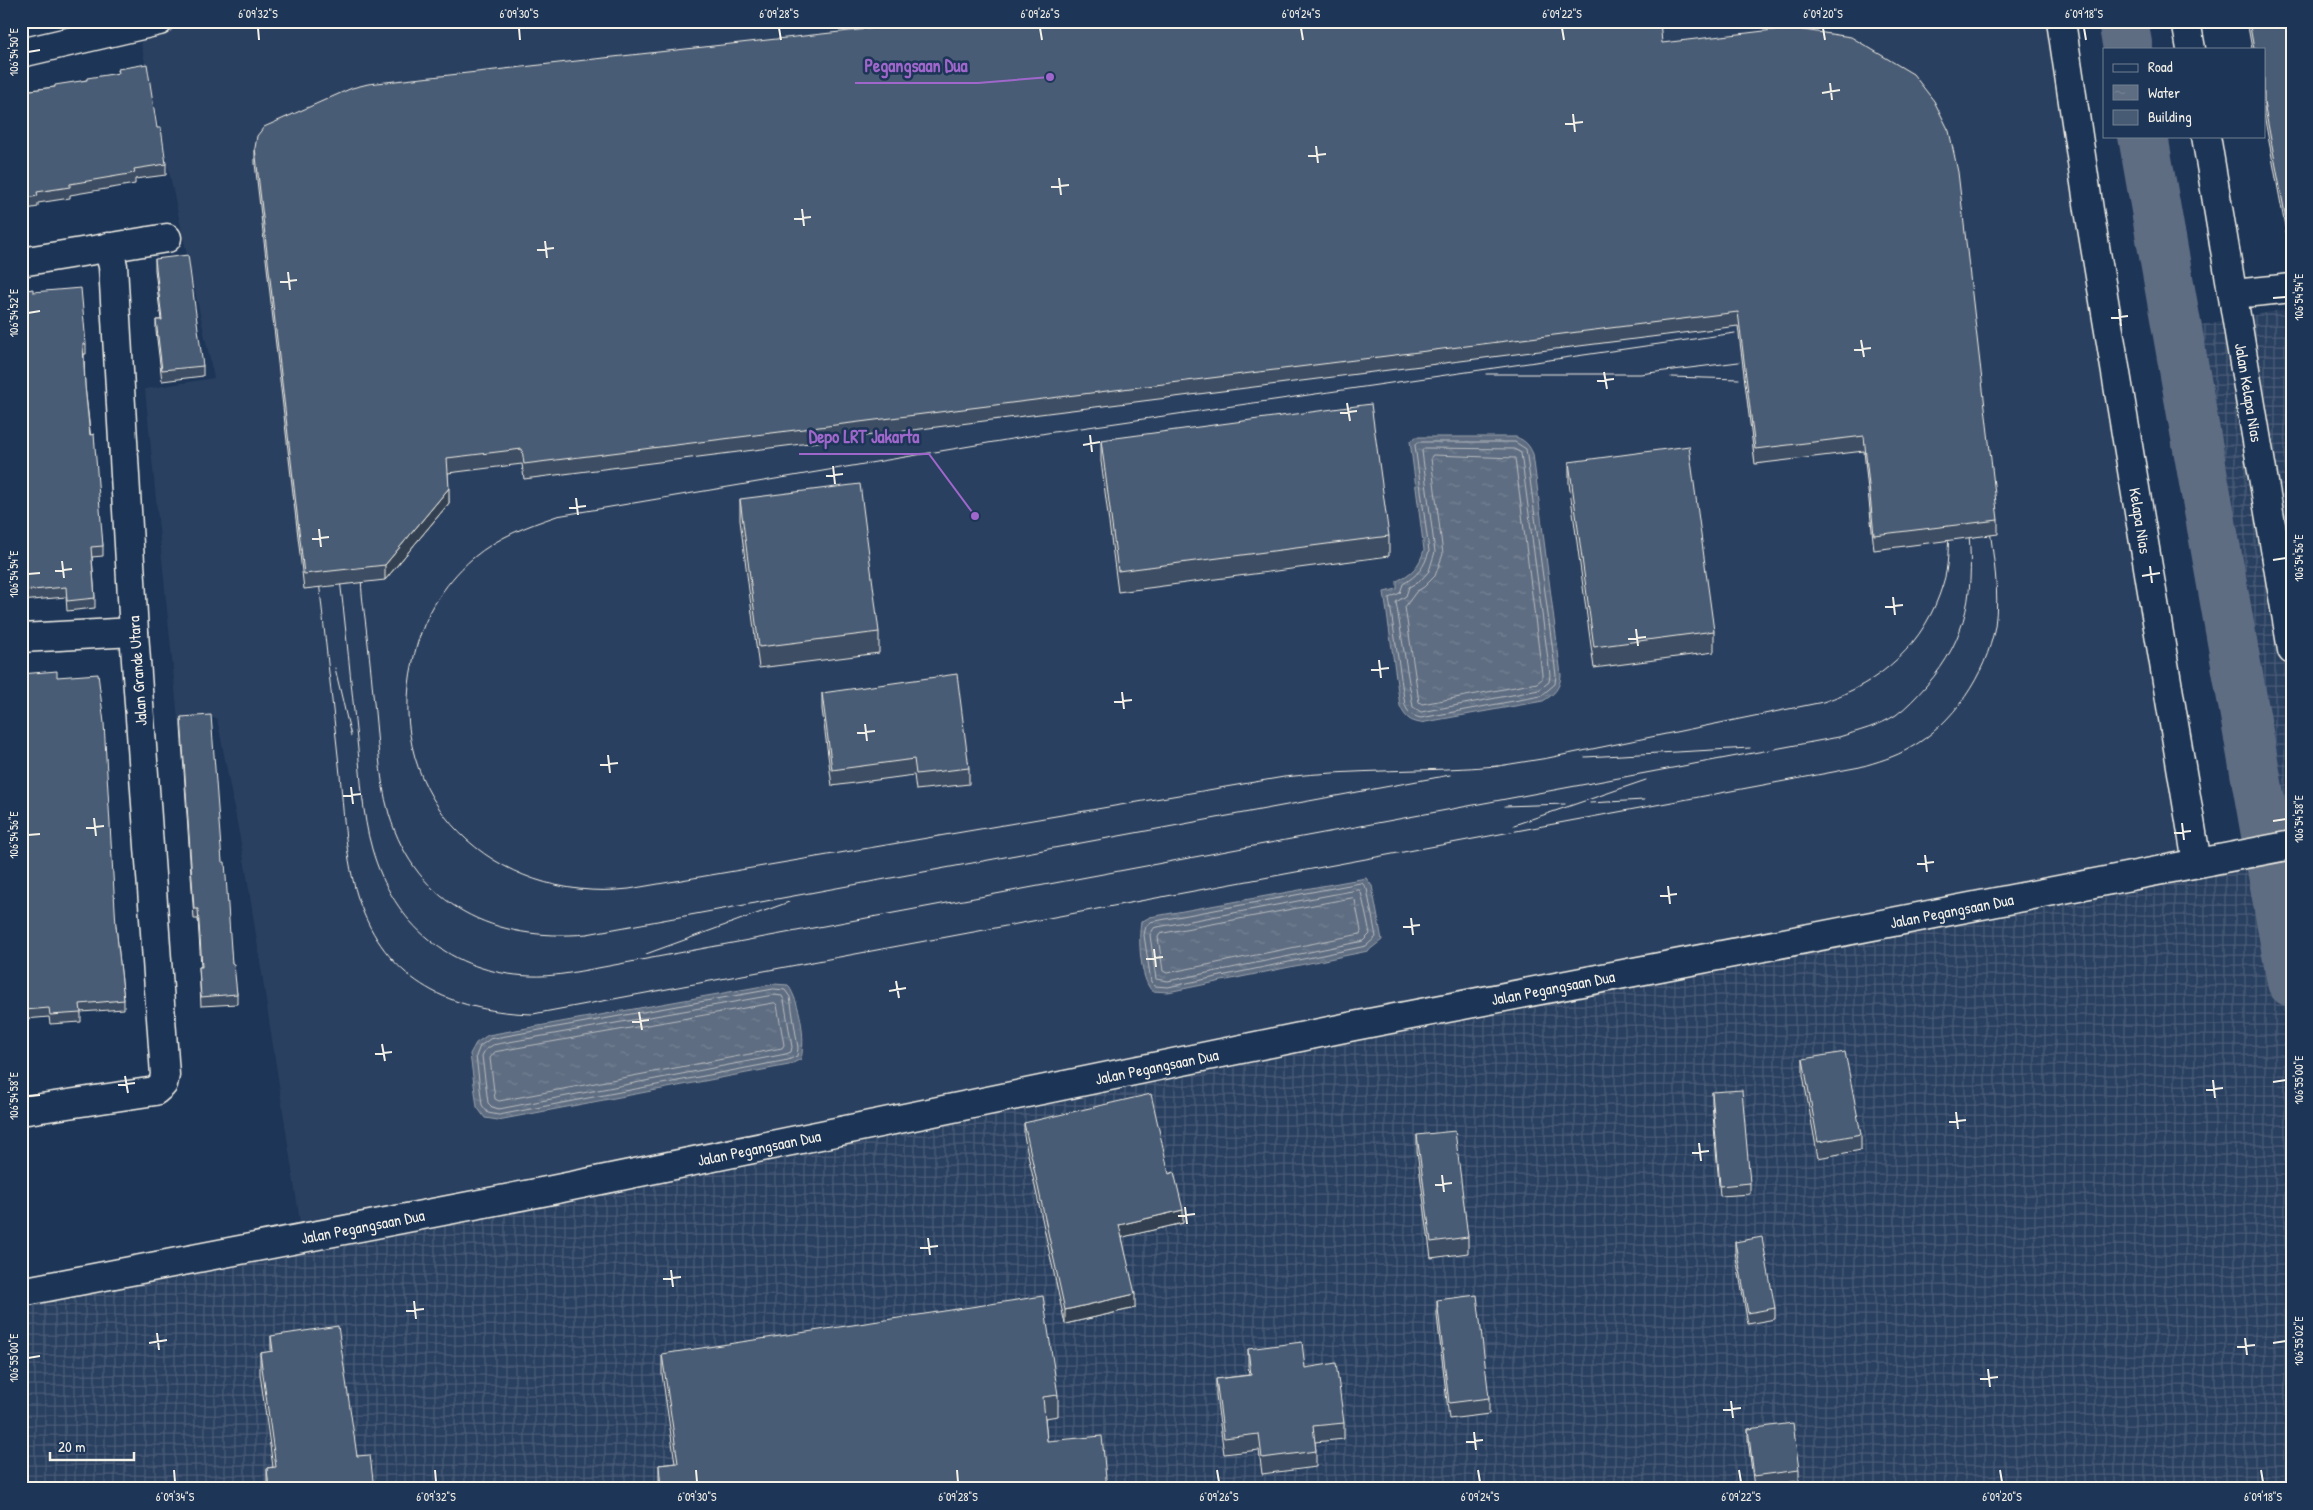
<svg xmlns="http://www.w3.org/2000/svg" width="2313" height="1510" viewBox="0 0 2313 1510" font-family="'Patrick Hand',sans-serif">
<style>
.built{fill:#2a4060}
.industrial{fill:url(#industrial-grid)}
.water{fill:url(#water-ripples);stroke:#9aa2ab}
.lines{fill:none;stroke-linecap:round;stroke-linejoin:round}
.shore{stroke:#b8bcbf;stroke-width:1}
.river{stroke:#5e6d82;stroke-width:50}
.street-casing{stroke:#f4f1e8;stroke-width:31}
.secondary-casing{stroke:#f4f1e8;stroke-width:31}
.street{stroke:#1d3557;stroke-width:28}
.secondary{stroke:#1d3557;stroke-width:28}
.tram{stroke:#f4f1e8;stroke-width:1}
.wall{fill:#3e4e64;stroke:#f4f1e8}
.shaded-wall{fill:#324051;stroke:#f4f1e8}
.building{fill:#485b74;stroke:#f4f1e8}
.ticks{fill:none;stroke:#f4f1e8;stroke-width:2}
.labels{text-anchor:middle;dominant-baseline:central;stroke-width:5;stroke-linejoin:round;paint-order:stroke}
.street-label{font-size:16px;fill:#f4f1e8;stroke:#1d3557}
.leader{fill:none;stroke:#9f67cb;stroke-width:2}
.callout-dot{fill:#9f67cb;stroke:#1d3557;stroke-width:2}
.callout-label{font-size:18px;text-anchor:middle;font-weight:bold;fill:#9f67cb;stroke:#1d3557;stroke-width:5;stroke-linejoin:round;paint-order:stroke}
.neatline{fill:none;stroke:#f4f1e8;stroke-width:2}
.ticks-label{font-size:12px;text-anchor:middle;fill:#f4f1e8}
</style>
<defs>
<pattern id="industrial-grid" width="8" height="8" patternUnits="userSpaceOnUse" patternTransform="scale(1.25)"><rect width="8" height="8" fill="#2a4060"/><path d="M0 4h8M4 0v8" fill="none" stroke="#4a5c77"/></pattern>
<pattern id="water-ripples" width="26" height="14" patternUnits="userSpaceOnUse" patternTransform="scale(1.25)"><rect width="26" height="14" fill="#5e6d82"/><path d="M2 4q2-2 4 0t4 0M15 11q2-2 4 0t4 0" fill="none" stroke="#768294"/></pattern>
</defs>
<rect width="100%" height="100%" fill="#1d3557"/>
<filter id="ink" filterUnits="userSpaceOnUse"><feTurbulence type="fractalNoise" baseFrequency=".02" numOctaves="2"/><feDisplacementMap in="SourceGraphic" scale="10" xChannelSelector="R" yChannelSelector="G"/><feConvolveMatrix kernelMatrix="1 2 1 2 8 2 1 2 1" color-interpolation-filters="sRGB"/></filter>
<g filter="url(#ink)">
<path class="built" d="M 136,21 L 2061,21 L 2194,859 L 300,1222 L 246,870 L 217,718 L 178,719 L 145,389 L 214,378 Z"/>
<path class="industrial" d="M 2292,308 L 2292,1489 L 21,1489 L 21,1276 L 2277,845 L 2179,329 Z"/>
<g class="water">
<path d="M 1416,437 L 1516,437 C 1526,441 1529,445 1533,454 L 1561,675 C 1560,688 1555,694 1543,701 L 1420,723 C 1409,721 1405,717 1400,706 L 1384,592 L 1397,589 L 1397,581 C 1412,573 1419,567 1424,550 L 1410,441 Z"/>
<path d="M 1366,878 L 1372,886 L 1382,940 L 1368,951 L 1168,992 L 1152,991 C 1140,978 1138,939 1141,922 L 1150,917 Z"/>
<path d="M 774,984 L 788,985 C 800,1003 806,1038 801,1059 L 789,1065 L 498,1120 L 485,1118 L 477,1107 L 470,1054 L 476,1043 L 488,1035 Z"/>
</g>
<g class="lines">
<g class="shore">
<path d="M 1419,442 L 1515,442 L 1526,449 L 1556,675 L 1555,684 L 1541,696 L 1421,718 C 1412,716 1408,713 1405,705 L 1389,598 L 1400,593 L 1403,584 C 1418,575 1424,568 1429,551 L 1415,445 Z"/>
<path d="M 1425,448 L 1514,449 L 1521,453 L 1550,675 L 1549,682 L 1539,690 L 1421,712 L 1413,707 L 1396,602 L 1406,596 L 1409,587 L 1420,581 L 1429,571 L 1435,552 L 1422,451 Z"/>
<path d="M 1433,455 L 1515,458 L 1542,674 L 1542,679 L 1537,683 L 1422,704 L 1419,702 L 1405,607 L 1416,592 L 1424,587 L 1435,576 L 1443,554 L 1431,458 Z"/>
<path d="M 1362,883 L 1367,889 L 1376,937 L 1366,946 L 1168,987 L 1155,986 L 1151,982 L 1144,935 L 1146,926 L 1151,922 Z"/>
<path d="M 1359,890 L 1361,892 L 1370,934 L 1363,941 L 1168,981 L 1156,979 L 1150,935 L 1154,928 Z"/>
<path d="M 1353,898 L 1355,900 L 1361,931 L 1360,934 L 1167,973 L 1163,971 L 1158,937 L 1160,934 Z"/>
<path d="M 774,989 L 785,990 L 790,997 L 798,1048 L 797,1056 L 788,1060 L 499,1115 L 488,1113 L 482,1105 L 476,1056 L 480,1046 L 490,1039 Z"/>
<path d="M 774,995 L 782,996 L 784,1000 L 792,1047 L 791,1052 L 786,1054 L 499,1109 L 492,1107 L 488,1103 L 482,1056 L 485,1050 L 493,1045 Z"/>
<path d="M 775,1003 L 777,1005 L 784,1045 L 782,1048 L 499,1101 L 495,1099 L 490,1058 L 495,1052 Z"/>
</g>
<g class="river">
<path d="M 2123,21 L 2128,49"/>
<path d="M 2143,136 L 2292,982"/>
</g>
<defs>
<g id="street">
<path d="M 21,53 L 159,21"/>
<path d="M 21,262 L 167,238"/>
<path d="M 2234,294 L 2292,288"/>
<path d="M 21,638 L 134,632"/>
<path d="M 21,1111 L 155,1091 L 163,1084 L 165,1075 L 134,632 L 113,266 L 108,247"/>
</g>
<g id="secondary">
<path id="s1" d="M 2061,21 L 2089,210 L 2197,863"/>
<path d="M 2186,21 L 2191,49"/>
<path id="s2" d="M 2206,136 L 2292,650"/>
<path id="s3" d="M 21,1292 L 552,1190 L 1354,1026 L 2292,845"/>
</g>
</defs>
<use href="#street" class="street-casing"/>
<use href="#secondary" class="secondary-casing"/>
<use href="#street" class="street"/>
<use href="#secondary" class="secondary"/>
<g class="tram">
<path d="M 1791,31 L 1867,21"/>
<path d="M 1486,374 L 1640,374 L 1739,362"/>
<path d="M 1671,377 L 1739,379"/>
<path d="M 362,569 C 360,585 363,603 365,618 C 368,644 371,669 373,694 C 378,733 378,776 389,814 C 417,907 495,942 587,934 L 1450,775"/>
<path d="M 339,571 C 346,627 351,684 357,740 C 361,776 362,814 372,849 C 394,925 450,973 530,976 C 553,977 575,972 598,968 L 1839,737 C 1858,731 1879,726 1896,715 C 1907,707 1917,696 1926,686 C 1969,637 1975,588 1968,525"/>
<path d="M 318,572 C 325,636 332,700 339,765 C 344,811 345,871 364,914 C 395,987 458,1012 533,1014 L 1860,767 C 1877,762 1895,757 1910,748 C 1953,724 1986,675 1995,626 C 2000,592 1993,556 1989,522"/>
<path d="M 335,668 L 351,736"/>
<path d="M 1585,757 L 1750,748"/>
<path d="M 1498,766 C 1426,772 1355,769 1284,777 L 629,889 C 495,904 382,799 413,661 C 421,621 442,585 473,558 C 498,537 527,526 557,516 L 1047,433 L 1735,333"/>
<path d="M 1492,767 L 1548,758 L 1823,702 C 1881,683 1925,644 1943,584 C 1949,566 1948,546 1949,528"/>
<path d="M 1590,803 L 1644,800"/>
<path d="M 1505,806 L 1565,804"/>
<path d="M 1514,825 L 1646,780"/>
<path d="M 646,954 L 789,902"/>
</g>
</g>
<g class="wall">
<path d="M 2247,21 L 2292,21 L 2292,263 L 2264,115 L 2264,49 L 2252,49 Z"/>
<path d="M 1662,43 L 1998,520 L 1998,534 L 1874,550 L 1864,451 L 1755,464 L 1738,326 L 524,479 L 522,464 L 448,473 L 449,503 L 385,580 L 304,589 L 255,163 L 255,148 Z"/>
<path d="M 118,69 L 157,128 L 166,164 L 166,175 L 135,179 L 135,184 L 70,195 L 70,198 L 38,203 L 38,207 L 21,210 L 21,96 L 23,96 L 23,91 L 55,87 L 118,73 Z"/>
<path d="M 155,259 L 203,366 L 203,376 L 162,381 L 156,331 L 156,320 L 161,320 L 155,270 Z"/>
<path d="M 21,291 L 33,292 L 86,344 L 86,354 L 84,354 L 85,386 L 103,546 L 103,556 L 92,557 L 95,598 L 95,608 L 67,611 L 66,597 L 21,601 Z"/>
<path d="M 1101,440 L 1389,536 L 1389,556 L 1118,592 L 1101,461 Z"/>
<path d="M 1569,462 L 1714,631 L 1714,652 L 1594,668 L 1569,483 Z"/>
<path d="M 740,499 L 879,632 L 879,653 L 759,668 L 740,520 Z"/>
<path d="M 21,674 L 57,677 L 116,926 L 124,1000 L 124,1009 L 81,1012 L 81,1022 L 50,1024 L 49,1017 L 25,1019 L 21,960 Z"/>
<path d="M 822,693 L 969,768 L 969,784 L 916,790 L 914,775 L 832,786 L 822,709 Z"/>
<path d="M 181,717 L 222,862 L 232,964 L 237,994 L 237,1004 L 201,1006 L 199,967 L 201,967 L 198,919 L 194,919 L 181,726 Z"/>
<path d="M 1803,1059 L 1861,1134 L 1861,1150 L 1818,1158 L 1803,1075 Z"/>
<path d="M 1712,1092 L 1750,1183 L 1750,1194 L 1720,1196 L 1712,1103 Z"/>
<path d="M 1024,1123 L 1169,1174 L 1183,1223 L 1122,1237 L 1135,1308 L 1065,1324 L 1024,1136 Z"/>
<path d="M 1417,1135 L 1468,1237 L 1468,1253 L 1431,1258 L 1417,1151 Z"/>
<path d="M 1735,1242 L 1775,1308 L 1775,1319 L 1748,1324 L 1735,1252 Z"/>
<path d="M 1437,1300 L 1489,1398 L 1489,1414 L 1449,1419 L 1437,1316 Z"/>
<path d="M 271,1336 L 357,1456 L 374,1489 L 267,1489 L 267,1468 L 273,1467 L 260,1374 L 260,1353 L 271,1352 Z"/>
<path d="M 1248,1349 L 1305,1368 L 1344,1423 L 1344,1439 L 1315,1442 L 1316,1451 L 1316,1467 L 1262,1474 L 1259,1450 L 1224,1454 L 1216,1395 L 1216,1379 L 1249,1375 L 1248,1365 Z"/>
<path d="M 662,1354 L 1058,1395 L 1058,1416 L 1045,1418 L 1047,1441 L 1107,1489 L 659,1489 L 659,1465 L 675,1463 L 662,1374 Z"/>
<path d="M 1748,1429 L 1799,1470 L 1799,1481 L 1754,1487 L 1748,1440 Z"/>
</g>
<g class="shaded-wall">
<path d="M 449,488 L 449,503 L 385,580 L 385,565 Z"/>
<path d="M 1183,1210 L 1183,1223 L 1119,1238 L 1119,1225 Z"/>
<path d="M 1135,1294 L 1135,1308 L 1065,1324 L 1065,1310 Z"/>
</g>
<g class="building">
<path d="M 940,21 L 1660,21 L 1662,43 L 1790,28 L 1851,37 L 1913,74 L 1934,101 L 1949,131 L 1958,172 L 1998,520 L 1874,535 L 1864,436 L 1755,449 L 1738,312 L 524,464 L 522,449 L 447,458 L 449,488 L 385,565 L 304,574 L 255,148 L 257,136 L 264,127 L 352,88 L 368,84 Z"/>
<path d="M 2249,21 L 2292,21 L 2292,251 L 2264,103 L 2264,49 L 2254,49 Z"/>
<path d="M 147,64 L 157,128 L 161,128 L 166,164 L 134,169 L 135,173 L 70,184 L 70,187 L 37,192 L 38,196 L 21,199 L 21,96 L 24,96 L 23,91 L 55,87 L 55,85 L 87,80 L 87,78 L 119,73 L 118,69 Z"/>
<path d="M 188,255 L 203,366 L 162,370 L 156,320 L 162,320 L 155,259 Z"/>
<path d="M 81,288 L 86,344 L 83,344 L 85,386 L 90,435 L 94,434 L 103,546 L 91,547 L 95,598 L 67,601 L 66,587 L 21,591 L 21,291 L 33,289 L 33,292 Z"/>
<path d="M 1371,404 L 1389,536 L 1118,571 L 1101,440 Z"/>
<path d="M 1689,446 L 1714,631 L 1594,647 L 1569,462 Z"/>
<path d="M 860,484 L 879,632 L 759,647 L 740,499 Z"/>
<path d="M 57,671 L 57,677 L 98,674 L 104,723 L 116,926 L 124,1000 L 80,1004 L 81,1013 L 50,1015 L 49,1008 L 25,1010 L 21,952 L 21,910 L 22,909 L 21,900 L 21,674 Z"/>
<path d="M 957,674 L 969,768 L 916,774 L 914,759 L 832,770 L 822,693 Z"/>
<path d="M 211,715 L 222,862 L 225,862 L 232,964 L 234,964 L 237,994 L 201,997 L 199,967 L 202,967 L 198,909 L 194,909 L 181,717 Z"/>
<path d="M 1845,1052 L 1861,1134 L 1818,1142 L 1803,1059 Z"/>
<path d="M 1742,1090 L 1750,1183 L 1720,1186 L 1712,1092 Z"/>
<path d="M 1151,1094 L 1169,1174 L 1174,1172 L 1183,1210 L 1119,1225 L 1135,1294 L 1065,1310 L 1024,1123 Z"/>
<path d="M 1455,1131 L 1468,1237 L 1431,1242 L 1417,1135 Z"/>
<path d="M 1762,1237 L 1775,1308 L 1748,1313 L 1735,1242 Z"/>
<path d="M 1477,1295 L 1489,1398 L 1449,1403 L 1437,1300 Z"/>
<path d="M 1043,1296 L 1058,1395 L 1043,1397 L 1047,1441 L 1102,1436 L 1107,1489 L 661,1489 L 659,1465 L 678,1463 L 662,1354 Z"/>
<path d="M 338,1326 L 357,1456 L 370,1455 L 374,1489 L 269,1489 L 267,1468 L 276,1467 L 260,1353 L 273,1351 L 271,1336 Z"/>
<path d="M 1302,1342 L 1305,1368 L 1336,1363 L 1344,1423 L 1313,1426 L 1316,1451 L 1262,1458 L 1259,1434 L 1224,1438 L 1216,1379 L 1251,1375 L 1248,1349 Z"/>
<path d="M 1793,1423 L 1799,1470 L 1754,1476 L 1748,1429 Z"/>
</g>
</g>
<path class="ticks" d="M 258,28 L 259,40M 519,28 L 520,40M 779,28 L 781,40M 1040,28 L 1042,40M 1301,28 L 1303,40M 1562,28 L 1564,40M 1823,28 L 1825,40M 2084,28 L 2086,40M 28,52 L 40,50M 1830,83 L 1832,100M 1822,93 L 1840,90M 1573,114 L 1575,132M 1565,124 L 1583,122M 1316,146 L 1318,163M 1308,156 L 1326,154M 1059,178 L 1061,195M 1051,187 L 1069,185M 802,209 L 804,226M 794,219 L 811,217M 545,241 L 547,258M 537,250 L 554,248M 288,272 L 290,290M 280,282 L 297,280M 2273,298 L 2286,297M 2119,309 L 2121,326M 28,313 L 40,311M 2111,318 L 2128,316M 1861,340 L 1864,357M 1854,350 L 1871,348M 1604,372 L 1607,389M 1597,381 L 1614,379M 1347,403 L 1350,421M 1340,413 L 1357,411M 1090,435 L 1092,452M 1083,445 L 1100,442M 833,466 L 835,484M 826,476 L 843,474M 576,498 L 578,515M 569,508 L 586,506M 319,529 L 321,547M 312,539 L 329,537M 2273,560 L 2286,558M 62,561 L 64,578M 2150,566 L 2152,583M 55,571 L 72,569M 28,574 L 40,573M 2142,576 L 2160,573M 1893,597 L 1895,615M 1885,607 L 1903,605M 1636,629 L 1638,646M 1628,639 L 1646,637M 1379,660 L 1381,678M 1371,670 L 1389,668M 1122,692 L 1124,709M 1114,702 L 1132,700M 865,724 L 867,741M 857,733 L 875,731M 608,755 L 610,773M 600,765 L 618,763M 351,787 L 353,804M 343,796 L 361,794M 94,818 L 96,836M 2273,821 L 2286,819M 2182,823 L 2184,840M 86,828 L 104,826M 2174,833 L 2191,831M 28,835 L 40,834M 1925,855 L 1927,872M 1917,864 L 1934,862M 1668,886 L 1670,904M 1660,896 L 1677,894M 1411,918 L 1413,935M 1403,927 L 1420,925M 1154,949 L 1156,967M 1146,959 L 1163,957M 896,981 L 899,998M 889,991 L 906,988M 639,1012 L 642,1030M 632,1022 L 649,1020M 382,1044 L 385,1061M 375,1054 L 392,1052M 125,1076 L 128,1093M 2213,1080 L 2215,1098M 2273,1082 L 2286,1080M 118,1085 L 135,1083M 2206,1090 L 2223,1088M 28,1096 L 40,1095M 1956,1112 L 1958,1129M 1949,1122 L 1966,1120M 1699,1143 L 1701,1161M 1692,1153 L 1709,1151M 1442,1175 L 1444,1192M 1435,1185 L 1452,1183M 1185,1207 L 1187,1224M 1178,1216 L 1195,1214M 928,1238 L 930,1255M 920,1248 L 938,1246M 671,1270 L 673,1287M 663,1279 L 681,1277M 414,1301 L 416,1319M 406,1311 L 424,1309M 157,1333 L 159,1350M 2245,1338 L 2247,1355M 149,1343 L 167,1340M 2273,1343 L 2286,1341M 2237,1347 L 2255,1345M 28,1358 L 40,1356M 1988,1369 L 1990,1387M 1980,1379 L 1998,1377M 1731,1401 L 1733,1418M 1723,1410 L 1741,1408M 1474,1432 L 1476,1450M 1466,1442 L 1483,1440M 174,1470 L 175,1482M 435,1470 L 436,1482M 696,1470 L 697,1482M 957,1470 L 958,1482M 1217,1470 L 1219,1482M 1478,1470 L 1480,1482M 1739,1470 L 1741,1482M 2000,1470 L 2002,1482M 2261,1470 L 2263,1482"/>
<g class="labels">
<g class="street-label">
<text stroke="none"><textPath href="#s2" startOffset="260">Jalan Kelapa Nias</textPath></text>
<text stroke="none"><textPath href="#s1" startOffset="506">Kelapa Nias</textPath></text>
<text transform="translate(137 671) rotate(-94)">Jalan Grande Utara</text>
<text stroke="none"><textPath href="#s3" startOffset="1968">Jalan Pegangsaan Dua</textPath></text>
<text stroke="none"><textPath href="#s3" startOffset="1562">Jalan Pegangsaan Dua</textPath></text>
<text stroke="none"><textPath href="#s3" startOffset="1158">Jalan Pegangsaan Dua</textPath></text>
<text stroke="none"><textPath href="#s3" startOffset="752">Jalan Pegangsaan Dua</textPath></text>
<text stroke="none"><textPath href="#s3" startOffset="348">Jalan Pegangsaan Dua</textPath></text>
</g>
</g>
<path class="leader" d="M1050 77L978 83H855M975 516L929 454H799"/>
<g class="callout-dot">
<circle cx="1050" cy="77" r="5"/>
<circle cx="975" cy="516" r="5"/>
</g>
<g class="callout-label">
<text x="916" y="72">Pegangsaan Dua</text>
<text x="864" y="443">Depo LRT Jakarta</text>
</g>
<rect width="2313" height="1510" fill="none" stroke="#1d3557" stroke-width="55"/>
<rect x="2103" y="48" width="162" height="90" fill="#1d3557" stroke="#738091"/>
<rect x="2113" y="64" width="25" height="8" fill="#1d3557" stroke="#738091"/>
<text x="2148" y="72" font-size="15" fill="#f4f1e8">Road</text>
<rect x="2113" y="85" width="25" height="15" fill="url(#water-ripples)" stroke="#738091"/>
<text x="2148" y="98" font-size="15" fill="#f4f1e8">Water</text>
<rect x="2113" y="110" width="25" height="15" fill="#485b74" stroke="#738091"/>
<text x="2148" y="122" font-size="15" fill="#f4f1e8">Building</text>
<path d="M50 1452v8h84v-8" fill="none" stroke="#f4f1e8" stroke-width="2.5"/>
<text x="58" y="1452" font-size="15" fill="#f4f1e8" stroke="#1d3557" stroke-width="4" paint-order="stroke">20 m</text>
<rect x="28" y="28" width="2258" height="1454" class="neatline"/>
<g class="ticks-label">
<text x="258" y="18">6°09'32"S</text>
<text x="519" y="18">6°09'30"S</text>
<text x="779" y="18">6°09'28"S</text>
<text x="1040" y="18">6°09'26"S</text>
<text x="1301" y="18">6°09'24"S</text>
<text x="1562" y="18">6°09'22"S</text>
<text x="1823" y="18">6°09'20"S</text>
<text x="2084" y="18">6°09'18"S</text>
<text transform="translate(14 52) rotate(-90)" y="4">106°54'50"E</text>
<text transform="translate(2299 297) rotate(-90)" y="4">106°54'54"E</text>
<text transform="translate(14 313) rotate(-90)" y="4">106°54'52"E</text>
<text transform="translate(2299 558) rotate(-90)" y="4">106°54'56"E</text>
<text transform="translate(14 574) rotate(-90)" y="4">106°54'54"E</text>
<text transform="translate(2299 819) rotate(-90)" y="4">106°54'58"E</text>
<text transform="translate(14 835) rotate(-90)" y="4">106°54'56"E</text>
<text transform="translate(2299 1080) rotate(-90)" y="4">106°55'00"E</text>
<text transform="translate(14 1096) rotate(-90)" y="4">106°54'58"E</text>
<text transform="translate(2299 1341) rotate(-90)" y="4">106°55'02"E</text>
<text transform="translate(14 1358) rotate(-90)" y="4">106°55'00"E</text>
<text x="175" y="1501">6°09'34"S</text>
<text x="436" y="1501">6°09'32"S</text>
<text x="697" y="1501">6°09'30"S</text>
<text x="958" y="1501">6°09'28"S</text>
<text x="1219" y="1501">6°09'26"S</text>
<text x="1480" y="1501">6°09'24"S</text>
<text x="1741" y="1501">6°09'22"S</text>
<text x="2002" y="1501">6°09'20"S</text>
<text x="2263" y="1501">6°09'18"S</text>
</g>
</svg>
